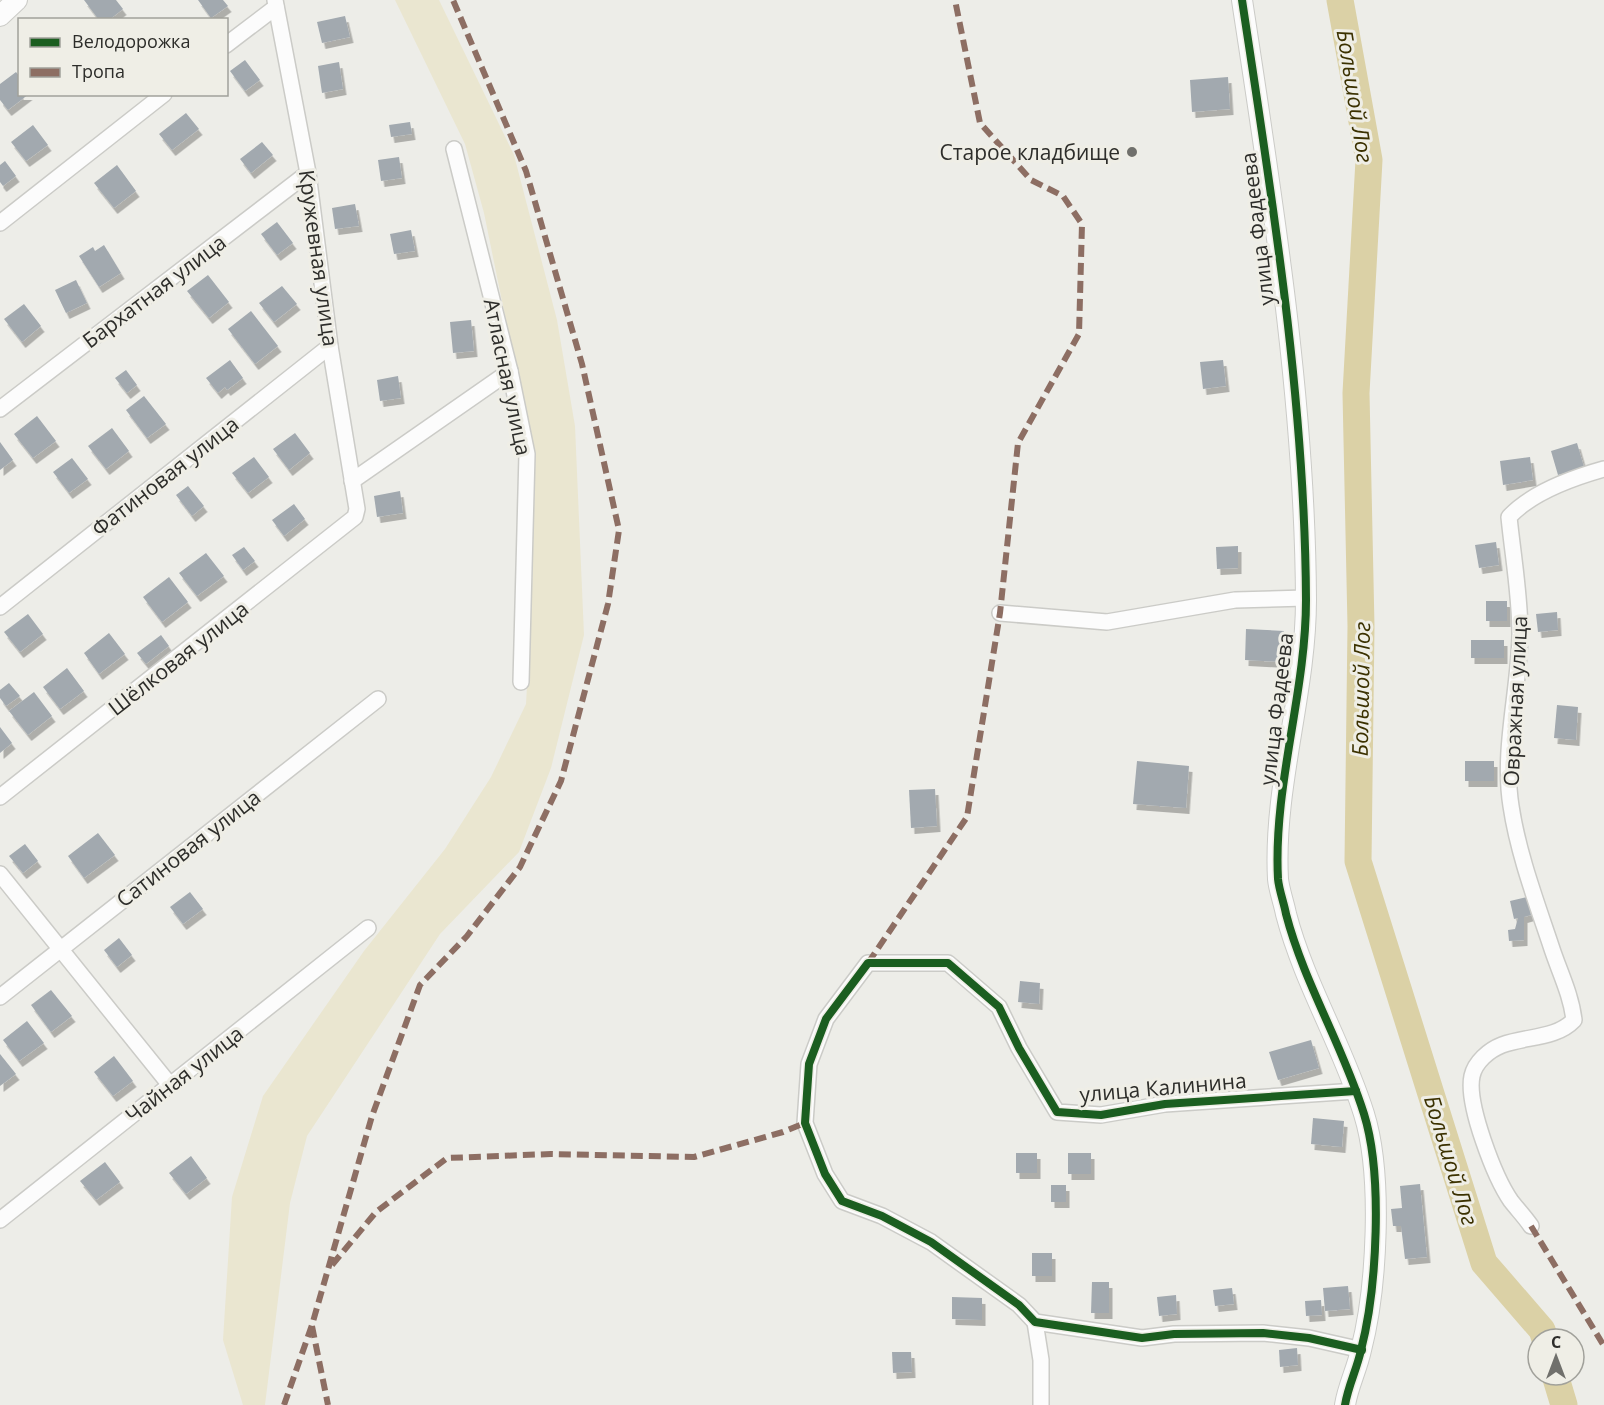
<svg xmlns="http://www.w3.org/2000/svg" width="1604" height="1405" viewBox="0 0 1604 1405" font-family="'Open Sans',sans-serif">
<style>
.green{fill:#eae6d0}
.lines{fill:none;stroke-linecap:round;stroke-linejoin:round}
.river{stroke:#dbd1a6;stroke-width:27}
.building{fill:#a2a9af;filter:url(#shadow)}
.street-casing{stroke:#cbcbc7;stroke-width:18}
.secondary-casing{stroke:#cbcbc7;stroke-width:22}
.street{stroke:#fcfcfc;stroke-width:15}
.secondary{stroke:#fcfcfc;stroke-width:20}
.quiet{stroke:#8d6e63;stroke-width:6;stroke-dasharray:12 6;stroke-linecap:butt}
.cycleway-casing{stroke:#efeee6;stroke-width:11}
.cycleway{stroke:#1b5e20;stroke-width:8}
.poi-dot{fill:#70706c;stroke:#efeee6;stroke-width:2}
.labels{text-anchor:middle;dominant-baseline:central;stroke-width:6;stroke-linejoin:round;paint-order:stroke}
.poi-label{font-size:21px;fill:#2d2d2a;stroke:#efeee6;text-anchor:end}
.street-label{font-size:21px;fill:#2d2d2a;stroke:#efeee6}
.water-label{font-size:22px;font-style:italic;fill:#3b3100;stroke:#efeee6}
</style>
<defs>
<filter id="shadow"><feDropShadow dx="3.5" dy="6" stdDeviation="0" flood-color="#0004"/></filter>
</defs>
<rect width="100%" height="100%" fill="#edede8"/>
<path class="green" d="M 395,0 L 439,0 L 514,155 L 557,320 L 575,426 L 584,635 L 551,768 L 519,852 L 440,934 L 307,1136 L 290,1203 L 265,1405 L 243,1405 L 223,1340 L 232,1197 L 263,1096 L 364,951 L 445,849 L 491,777 L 526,704 L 532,592 L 534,480 L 523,404 L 484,213 L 465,144 Z"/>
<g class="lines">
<g class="river">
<path d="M 1340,0 L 1369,160 L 1356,393 L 1361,626 L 1358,861 L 1484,1263 L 1542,1330 L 1545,1339"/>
<path d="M 1555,1375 L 1564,1405"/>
</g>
</g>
<g class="building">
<path d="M 84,0 L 116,0 L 123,9 L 109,20 L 99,20 Z"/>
<path d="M 198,0 L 223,0 L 228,6 L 211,18 Z"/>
<path d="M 345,16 L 350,37 L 322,43 L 317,22 Z"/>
<path d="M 245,60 L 260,80 L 245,91 L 230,71 Z"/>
<path d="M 339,62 L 343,89 L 322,93 L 318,66 Z"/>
<path d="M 16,72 L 20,77 L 20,94 L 29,94 L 8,110 L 0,100 L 0,84 Z"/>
<path d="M 1228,77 L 1230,109 L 1192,112 L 1190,80 Z"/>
<path d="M 186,113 L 199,129 L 172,150 L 159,134 Z"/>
<path d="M 410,122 L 412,134 L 391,137 L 389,125 Z"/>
<path d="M 33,125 L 48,145 L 26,161 L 11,142 Z"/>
<path d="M 262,142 L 273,155 L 251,173 L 240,159 Z"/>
<path d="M 399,157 L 402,178 L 381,181 L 378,160 Z"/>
<path d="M 5,161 L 16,176 L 3,186 L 0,182 L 0,165 Z"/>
<path d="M 117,165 L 136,191 L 114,208 L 94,183 Z"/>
<path d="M 355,204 L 359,226 L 335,229 L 332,208 Z"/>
<path d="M 277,222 L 293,243 L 277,255 L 261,234 Z"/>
<path d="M 411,230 L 415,251 L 394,254 L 390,234 Z"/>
<path d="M 104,245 L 121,273 L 99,287 L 79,256 L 93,247 L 95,251 Z"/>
<path d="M 208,275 L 229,302 L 209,318 L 187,291 Z"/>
<path d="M 76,280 L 87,303 L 66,313 L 55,290 Z"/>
<path d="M 282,286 L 297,304 L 274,322 L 259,303 Z"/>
<path d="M 24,304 L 41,326 L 22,342 L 4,319 Z"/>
<path d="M 251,311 L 278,346 L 255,364 L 228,329 Z"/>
<path d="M 471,320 L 474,351 L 453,353 L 450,322 Z"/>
<path d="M 230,360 L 243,378 L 227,390 L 225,387 L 218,393 L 206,378 Z"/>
<path d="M 1223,360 L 1226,386 L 1203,389 L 1200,362 Z"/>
<path d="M 126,370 L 137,385 L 127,393 L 115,378 Z"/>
<path d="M 398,376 L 401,398 L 380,401 L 377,380 Z"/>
<path d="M 144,396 L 166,424 L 147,438 L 126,410 Z"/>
<path d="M 37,416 L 56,441 L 33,458 L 14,434 Z"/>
<path d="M 112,428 L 129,451 L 106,469 L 88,446 Z"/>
<path d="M 295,433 L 310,453 L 289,470 L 273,449 Z"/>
<path d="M 0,442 L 13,460 L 0,470 Z"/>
<path d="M 1577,443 L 1584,467 L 1558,475 L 1551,451 Z"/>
<path d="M 254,457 L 269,477 L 248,493 L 232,473 Z"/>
<path d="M 1530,457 L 1533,480 L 1503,485 L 1500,461 Z"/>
<path d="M 72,458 L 88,479 L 69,493 L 53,472 Z"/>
<path d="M 188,486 L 204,506 L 192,516 L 176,495 Z"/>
<path d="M 400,491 L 403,513 L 377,517 L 374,496 Z"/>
<path d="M 294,504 L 305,519 L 284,536 L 272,520 Z"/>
<path d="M 1496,542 L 1499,565 L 1479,568 L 1475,545 Z"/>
<path d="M 1238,546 L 1238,568 L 1217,569 L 1216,547 Z"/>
<path d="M 244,547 L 255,561 L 243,570 L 232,555 Z"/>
<path d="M 206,553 L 224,576 L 197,596 L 179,573 Z"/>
<path d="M 169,577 L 188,602 L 162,622 L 143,597 Z"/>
<rect x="1486" y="601" width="21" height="20"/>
<path d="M 1557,612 L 1558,630 L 1538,632 L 1536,614 Z"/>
<path d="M 28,614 L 43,634 L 20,652 L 4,632 Z"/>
<path d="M 1246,629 L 1284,631 L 1282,662 L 1245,660 Z"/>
<path d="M 109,633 L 125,654 L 99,674 L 84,653 Z"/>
<path d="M 161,635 L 169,646 L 146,664 L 137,653 Z"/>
<rect x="1471" y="640" width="33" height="18"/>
<path d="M 67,668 L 84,691 L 60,709 L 43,687 Z"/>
<path d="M 9,683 L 20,696 L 6,706 L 0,698 L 0,690 Z"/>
<path d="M 34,692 L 52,716 L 28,735 L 9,711 Z"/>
<path d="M 1557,705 L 1578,707 L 1576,740 L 1554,738 Z"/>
<path d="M 0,727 L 12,743 L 0,753 Z"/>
<path d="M 1137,761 L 1189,766 L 1186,808 L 1133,804 Z"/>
<rect x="1465" y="761" width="29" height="20"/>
<path d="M 935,789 L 937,826 L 911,828 L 909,790 Z"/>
<path d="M 98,833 L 115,855 L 84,878 L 68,856 Z"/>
<path d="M 25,844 L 38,861 L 23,873 L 9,856 Z"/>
<path d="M 190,892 L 203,909 L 183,924 L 170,907 Z"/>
<path d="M 1527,897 L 1531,915 L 1524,917 L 1524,940 L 1509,941 L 1508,930 L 1515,929 L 1518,918 L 1514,919 L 1510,901 Z"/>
<path d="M 119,938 L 132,955 L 117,967 L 104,950 Z"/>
<path d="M 1020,981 L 1040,983 L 1039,1004 L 1018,1002 Z"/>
<path d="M 51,990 L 72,1016 L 51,1032 L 31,1005 Z"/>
<path d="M 27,1021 L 44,1043 L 19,1061 L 3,1040 Z"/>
<path d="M 1311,1040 L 1319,1068 L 1278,1080 L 1269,1052 Z"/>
<path d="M 0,1054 L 16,1074 L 0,1086 Z"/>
<path d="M 114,1056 L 133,1081 L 113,1096 L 94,1072 Z"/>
<path d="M 1313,1118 L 1344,1121 L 1342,1147 L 1311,1144 Z"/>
<rect x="1016" y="1153" width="21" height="20"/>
<rect x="1068" y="1153" width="23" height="21"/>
<path d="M 191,1156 L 207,1178 L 186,1194 L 169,1173 Z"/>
<path d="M 105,1162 L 120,1182 L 96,1200 L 80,1181 Z"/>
<path d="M 1420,1184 L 1427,1257 L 1405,1259 L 1401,1226 L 1393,1226 L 1391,1209 L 1402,1208 L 1400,1186 Z"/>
<rect x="1051" y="1185" width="15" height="17"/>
<rect x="1032" y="1253" width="20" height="23"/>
<path d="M 1092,1282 L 1109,1282 L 1109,1313 L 1091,1313 Z"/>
<path d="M 1348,1286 L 1350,1309 L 1325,1311 L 1323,1288 Z"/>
<path d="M 1232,1288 L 1234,1304 L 1215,1306 L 1213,1290 Z"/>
<path d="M 1176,1295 L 1177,1314 L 1159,1316 L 1157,1297 Z"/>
<path d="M 952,1297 L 982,1298 L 982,1320 L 952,1319 Z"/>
<path d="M 1321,1300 L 1322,1315 L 1306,1316 L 1305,1301 Z"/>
<path d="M 1297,1348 L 1298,1365 L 1280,1367 L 1279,1350 Z"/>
<path d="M 892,1352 L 911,1352 L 912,1372 L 893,1373 Z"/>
</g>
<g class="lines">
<defs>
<g id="street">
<path d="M 226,45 L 276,7"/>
<path d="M 454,149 L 510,371 L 527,454 L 521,682"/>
<path d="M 0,223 L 164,94"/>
<path d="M 0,409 L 308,173"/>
<path d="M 352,481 L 510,371"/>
<path d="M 0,607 L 330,346"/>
<path d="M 1000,613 L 1107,622 L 1235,600 L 1306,598"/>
<path d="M 0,797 L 355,517 L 357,509 L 330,346 L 308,173 L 275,0"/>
<path d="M 0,874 L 170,1085"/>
<path d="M 0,997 L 378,699"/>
<path d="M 1356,1091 L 1165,1104 L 1101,1115 L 1057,1112 L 1019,1048 L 999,1007 L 948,963 L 868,963 L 826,1019 L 809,1064 L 805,1123 L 825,1174 L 842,1201 L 882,1216 L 931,1242 L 1019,1305 L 1035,1322 L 1142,1338 L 1174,1334 L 1263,1333 L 1309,1338 L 1362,1350"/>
<path d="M 0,1220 L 368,928"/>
<path d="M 1531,1226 C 1525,1217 1518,1210 1511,1201 C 1495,1178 1466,1104 1472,1076 C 1475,1062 1489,1050 1502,1045 C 1526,1036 1556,1039 1574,1020 C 1571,994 1559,971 1551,946 C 1536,901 1518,853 1511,806 C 1502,750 1519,692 1520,635 C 1520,594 1513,557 1509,517 C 1532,492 1572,478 1604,469"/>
<path d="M 1035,1322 L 1041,1360 L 1041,1405"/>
</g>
<g id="secondary">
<path d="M 1242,0 C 1272,198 1305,399 1306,600 C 1306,693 1273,786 1278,879 C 1279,890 1284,903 1286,914 C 1304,983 1343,1046 1364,1114 C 1383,1175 1377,1288 1361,1350 C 1357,1369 1348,1386 1345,1405"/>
<path d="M 0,16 L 17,0"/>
</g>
</defs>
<use href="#street" class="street-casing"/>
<use href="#secondary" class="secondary-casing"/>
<use href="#street" class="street"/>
<use href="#secondary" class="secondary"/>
<g class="quiet">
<path d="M 868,963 L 967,817 L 1000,613 L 1018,443 L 1079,334 L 1082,224 L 1063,196 L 1031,180 L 980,123 L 955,0"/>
<path d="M 1531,1226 L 1604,1346"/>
<path d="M 332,1265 L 376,1212 L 447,1158 L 551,1154 L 694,1157 L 783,1132 L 805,1123"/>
<path d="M 312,1326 L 328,1405"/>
<path d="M 284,1405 L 312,1325 L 372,1116 L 420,985 L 467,936 L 520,867 L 561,781 L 608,604 L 619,530 L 582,364 L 526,171 L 453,0"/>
</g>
<defs>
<g id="cycleway">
<path d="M 1242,0 C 1272,198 1305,399 1306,600 C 1306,693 1273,786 1278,879 C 1279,890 1284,903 1286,914 C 1304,983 1343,1046 1364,1114 C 1383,1175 1377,1288 1361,1350 C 1357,1369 1348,1386 1345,1405"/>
<path d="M 1356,1091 L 1165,1104 L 1101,1115 L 1057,1112 L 1019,1048 L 999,1007 L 948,963 L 868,963 L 826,1019 L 809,1064 L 805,1123 L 825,1174 L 842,1201 L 882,1216 L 931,1242 L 1019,1305 L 1035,1322 L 1142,1338 L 1174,1334 L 1263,1333 L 1309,1338 L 1362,1350"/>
</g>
</defs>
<use href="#cycleway" class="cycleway-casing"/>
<use href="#cycleway" class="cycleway"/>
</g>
<circle class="poi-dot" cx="1132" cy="152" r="6"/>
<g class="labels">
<g class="poi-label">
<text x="1120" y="152">Старое кладбище</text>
</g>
<g class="street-label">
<text transform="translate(1257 229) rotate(-97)">улица Фадеева</text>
<text transform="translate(319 258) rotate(82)">Кружевная улица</text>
<text transform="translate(154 291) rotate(-37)">Бархатная улица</text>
<text transform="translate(508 377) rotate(78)">Атласная улица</text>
<text transform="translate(165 476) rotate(-38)">Фатиновая улица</text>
<text transform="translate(178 658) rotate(-38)">Шёлковая улица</text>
<text transform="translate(1515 701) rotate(-87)">Овражная улица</text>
<text transform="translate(1276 709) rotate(-83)">улица Фадеева</text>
<text transform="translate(188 848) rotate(-38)">Сатиновая улица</text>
<text transform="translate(184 1074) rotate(-38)">Чайная улица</text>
<text transform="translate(1163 1087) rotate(-5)">улица Калинина</text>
</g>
<g class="water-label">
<text transform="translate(1356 96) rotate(81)">Большой Лог</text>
<text transform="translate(1360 689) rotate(-89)">Большой Лог</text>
<text transform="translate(1452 1160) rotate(73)">Большой Лог</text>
</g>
</g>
<rect x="18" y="18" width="210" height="78" fill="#efeee6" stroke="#a1a19b" stroke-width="1.5"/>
<rect x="30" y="38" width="30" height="9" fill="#1b5e20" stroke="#a1a19b" stroke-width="1.5"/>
<text x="72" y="48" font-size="18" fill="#2d2d2a">Велодорожка</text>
<rect x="30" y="68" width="30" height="9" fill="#8d6e63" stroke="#a1a19b" stroke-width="1.5"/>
<text x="72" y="78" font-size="18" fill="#2d2d2a">Тропа</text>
<g transform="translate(1556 1357)"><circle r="28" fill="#efeee6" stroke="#a1a19b" stroke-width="1.5"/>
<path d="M0-4.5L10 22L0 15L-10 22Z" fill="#70706c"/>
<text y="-9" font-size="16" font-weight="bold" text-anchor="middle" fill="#2d2d2a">С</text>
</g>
</svg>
